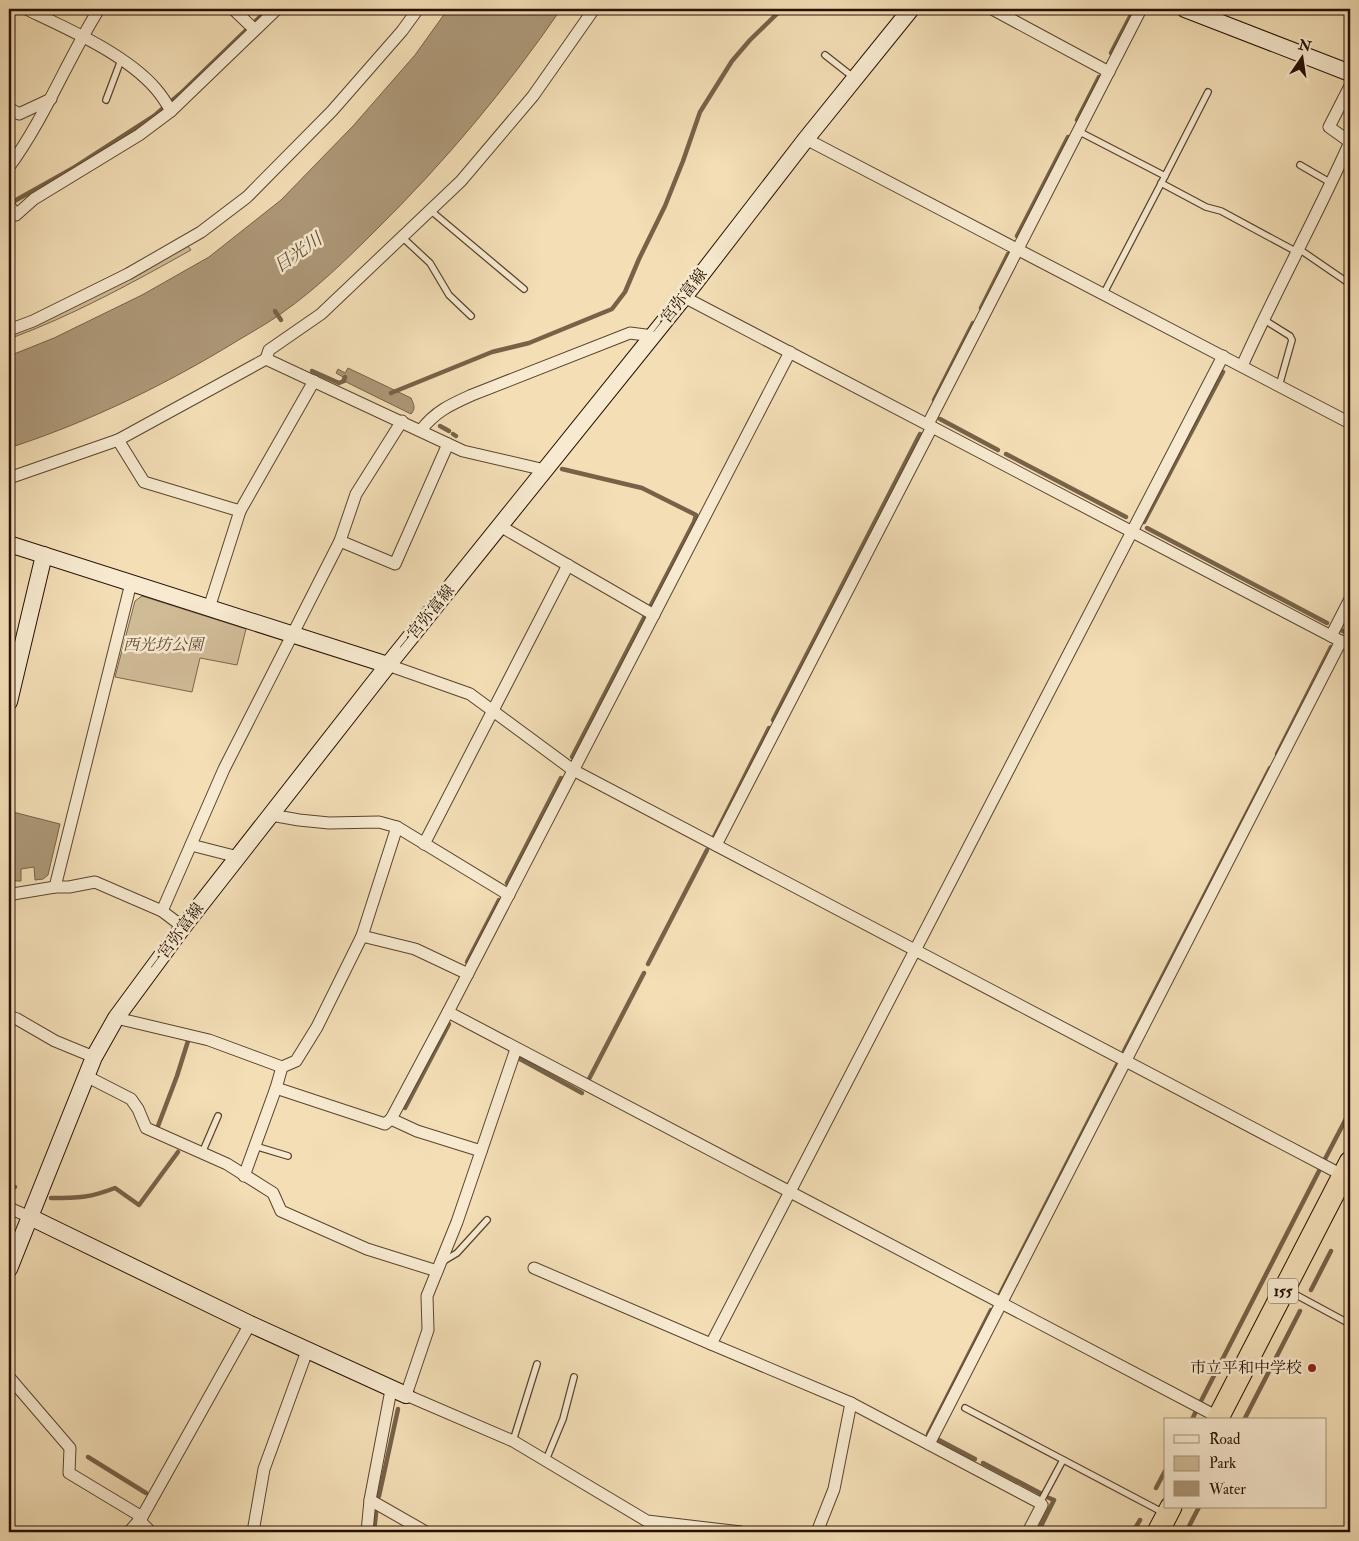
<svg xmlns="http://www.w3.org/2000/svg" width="1359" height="1541" viewBox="0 0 1359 1541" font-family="'IM FELL Double Pica','Noto Serif JP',serif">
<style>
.green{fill:#d0bb97;stroke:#7b664c}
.water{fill:#ad9878;stroke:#776248}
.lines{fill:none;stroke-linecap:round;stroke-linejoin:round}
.stream{stroke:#776248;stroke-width:4.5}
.lane-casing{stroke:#59442e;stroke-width:8}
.street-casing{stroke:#59442e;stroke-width:13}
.secondary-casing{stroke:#261000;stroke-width:18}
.highway-casing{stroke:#261000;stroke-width:23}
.lane{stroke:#f7ead0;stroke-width:5.5}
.street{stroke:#f7ead0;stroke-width:11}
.secondary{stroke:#f7ead0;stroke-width:16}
.highway{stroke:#f3deb6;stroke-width:21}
.poi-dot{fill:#8f2418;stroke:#f7ead0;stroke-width:2}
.labels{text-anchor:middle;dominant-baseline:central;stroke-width:5;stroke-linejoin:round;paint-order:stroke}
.shield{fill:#f7ead0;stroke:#65513e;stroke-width:1}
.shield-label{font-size:15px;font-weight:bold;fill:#261000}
.street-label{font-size:16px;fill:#261000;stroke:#f7ead0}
.park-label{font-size:16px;font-style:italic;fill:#624c35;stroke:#f7ead0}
.poi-label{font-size:16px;fill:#261000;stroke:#f7ead0;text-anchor:end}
.water-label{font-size:18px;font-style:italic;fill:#634d36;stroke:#f7ead0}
</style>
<rect width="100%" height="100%" fill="#f3deb6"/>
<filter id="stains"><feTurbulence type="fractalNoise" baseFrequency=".004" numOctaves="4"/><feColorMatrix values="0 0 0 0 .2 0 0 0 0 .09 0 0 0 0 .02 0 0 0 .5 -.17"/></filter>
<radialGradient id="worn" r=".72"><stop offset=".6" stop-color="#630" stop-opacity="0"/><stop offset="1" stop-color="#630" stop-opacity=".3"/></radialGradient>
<g class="green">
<path d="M 188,246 L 191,250 C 132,283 72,316 9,339 L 9,334 L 130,278 Z"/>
<path d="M 142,596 L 246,629 L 237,665 L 200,658 L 192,692 L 115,677 L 135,601 Z"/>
</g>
<g class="water">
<path d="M 448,9 L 561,9 C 506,89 444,163 375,231 C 346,260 316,289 282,313 C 268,323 252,332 237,341 C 165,385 89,422 9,448 L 9,356 L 54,338 L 142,295 L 209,257 L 281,200 L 353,126 L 415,55 Z"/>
<path d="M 348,368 L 411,398 C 414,405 416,408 411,414 L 342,380 L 343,377 L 336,373 L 338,369 L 345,373 Z"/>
<path d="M 9,811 L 60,824 L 48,875 L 43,879 L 35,880 L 34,867 L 21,869 L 21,881 L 9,881 Z"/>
</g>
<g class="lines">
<g class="stream">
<path d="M 1111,53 L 1134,9"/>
<path d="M 1077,120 L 1099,77"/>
<path d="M 9,204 L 75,167 L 154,116 L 181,93 L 268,9"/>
<path d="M 1017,236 L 1068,137"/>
<path d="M 981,308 L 1008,254"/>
<path d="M 275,311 L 281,320"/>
<path d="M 312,371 L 339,383 L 344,381 L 345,377"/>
<path d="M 391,393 L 492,352 L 529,343 L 612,309 L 625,292 L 639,259 L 665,206 L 683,161 L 700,112 L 732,61 L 750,40 L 782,9"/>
<path d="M 934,400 L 973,323"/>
<path d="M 940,419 L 998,450"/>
<path d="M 440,426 L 449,431"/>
<path d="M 453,434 L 456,436"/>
<path d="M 1006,454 L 1126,517"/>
<path d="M 562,469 L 642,488 L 696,515 L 694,522 L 650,607"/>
<path d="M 1144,522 L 1223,372"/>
<path d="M 1147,528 L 1327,623"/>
<path d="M 1341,630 L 1350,635"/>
<path d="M 773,720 L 920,434"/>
<path d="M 1277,754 L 1331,647"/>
<path d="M 572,757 L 645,616"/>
<path d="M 714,837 L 769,728"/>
<path d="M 507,883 L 561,778"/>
<path d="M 467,962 L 499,900"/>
<path d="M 648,964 L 707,850"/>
<path d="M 1124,1051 L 1270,768"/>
<path d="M 520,1059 L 582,1093"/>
<path d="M 589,1079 L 644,973"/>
<path d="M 405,1108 L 449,1024"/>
<path d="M 158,1126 L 177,1076 L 188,1041"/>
<path d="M 1325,1159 L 1350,1111"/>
<path d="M 9,1186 L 15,1187"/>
<path d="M 51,1198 C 78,1198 89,1198 115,1188 L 139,1205 L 178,1152"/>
<path d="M 1311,1290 L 1331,1251"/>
<path d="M 1000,1294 L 1117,1065"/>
<path d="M 1201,1401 L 1319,1171"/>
<path d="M 1192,1420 L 1196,1411"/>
<path d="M 1244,1420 L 1300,1311"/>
<path d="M 928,1434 L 991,1310"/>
<path d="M 937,1439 L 975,1459"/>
<path d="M 88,1457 L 146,1493"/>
<path d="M 983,1463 L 1040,1493"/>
<path d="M 1156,1488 L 1165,1471"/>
<path d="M 379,1496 L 398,1409"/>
<path d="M 374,1532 L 376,1513"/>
<path d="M 1038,1532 L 1054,1500 L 1049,1498"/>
<path d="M 1133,1532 L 1140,1520"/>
<path d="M 1186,1532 L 1199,1507"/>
</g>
<defs>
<g id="lane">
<path d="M 825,55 L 853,77"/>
<path d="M 106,100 L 121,60"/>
<path d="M 1078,131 L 1165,176 L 1104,293"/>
<path d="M 1300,165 L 1331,183"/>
<path d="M 1165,176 L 1208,92"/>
<path d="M 1161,183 L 1206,207 L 1221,211 L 1297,252"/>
<path d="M 430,210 L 524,289"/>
<path d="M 402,237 L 430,263 L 449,295 L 471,316"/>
<path d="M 1299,249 L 1350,284"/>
<path d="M 1263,319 L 1290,336 L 1292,340 L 1279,386"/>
<path d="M 255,1146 L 288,1156"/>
<path d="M 202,1153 L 218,1116"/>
<path d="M 442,1262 L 457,1253 L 487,1220"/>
<path d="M 1289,1291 L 1350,1324"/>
<path d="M 965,1408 L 1164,1513"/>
<path d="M 513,1441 L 537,1364"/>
<path d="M 546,1460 L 563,1419 L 574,1377"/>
<path d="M 1040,1503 L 1063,1460"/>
<path d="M 1349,1532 L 1350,1529"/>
</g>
<g id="street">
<path d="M 26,9 C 68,29 126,54 156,89 C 162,96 167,104 171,111"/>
<path d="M 233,9 L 254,29"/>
<path d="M 992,9 L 1109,72"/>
<path d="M 9,108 L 19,114 L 51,99"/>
<path d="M 806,139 L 1350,423"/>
<path d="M 9,167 C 45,118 67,60 99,9"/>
<path d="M 9,205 L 16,215 L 34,199 L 139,135 L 171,111 L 277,9"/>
<path d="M 684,297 L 1350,646"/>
<path d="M 9,330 L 33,321 L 128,274 L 201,232 L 247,197 L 332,111 L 402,31 L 418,9"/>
<path d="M 790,352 L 448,1012 L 1218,1417"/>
<path d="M 266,359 L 269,350 L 321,314 L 461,181 L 533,96 L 594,9"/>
<path d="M 1242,366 C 1276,290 1316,218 1350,142 L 1329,127 L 1350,86"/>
<path d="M 928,424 L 1141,9"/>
<path d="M 421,430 C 436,411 450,405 472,395 L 630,333 L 653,336"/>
<path d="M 118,440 L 144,482 L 240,511"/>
<path d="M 9,478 L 118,440 L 266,359 L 463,451 L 545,470"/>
<path d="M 500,526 L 654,615"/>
<path d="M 340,541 L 395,564 L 448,444"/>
<path d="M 209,608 L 240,511 L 314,381"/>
<path d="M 1331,636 L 1350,599"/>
<path d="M 388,665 L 470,694 L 573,770 L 1346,1177"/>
<path d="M 271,815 L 299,820 L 329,823 L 379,822 L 397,827 L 509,895"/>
<path d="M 397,827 L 362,936 L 317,1027 L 296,1061 L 282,1067 L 276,1088 L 385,1124 L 391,1119 L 417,1131 L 481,1151"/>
<path d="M 424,844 L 568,565"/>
<path d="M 191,845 L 238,857"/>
<path d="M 716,845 L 932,427"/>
<path d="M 55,887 L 131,583"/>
<path d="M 9,893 L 13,894 L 55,887 L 69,887 L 95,882 L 162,911 L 183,927"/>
<path d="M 162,911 L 224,769 L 340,541 L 356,494 L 402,421"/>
<path d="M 362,936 L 415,949 L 468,974"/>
<path d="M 9,1016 L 17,1019 L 55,1041 L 94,1057"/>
<path d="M 116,1018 L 209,1040 L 282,1067"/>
<path d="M 516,1049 L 457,1222 L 427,1296 L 428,1330 L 406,1395 L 513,1441 L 647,1521 L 741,1532"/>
<path d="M 86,1076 L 131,1099 L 138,1109 L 146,1128 L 227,1164 L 273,1193 L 281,1211 L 367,1249 L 437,1271"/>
<path d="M 391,1119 L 448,1012"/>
<path d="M 244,1176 L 276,1088"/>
<path d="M 9,1208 L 30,1217"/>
<path d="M 534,1268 L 711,1344"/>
<path d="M 9,1377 L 70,1448 L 69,1473 L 142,1517"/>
<path d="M 391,1390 L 370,1500 L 426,1532"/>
<path d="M 929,1444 L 1341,641"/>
<path d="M 139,1520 L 151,1532"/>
<path d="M 129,1532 L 142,1517 L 250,1324"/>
<path d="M 253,1532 L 264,1469 L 307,1351"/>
<path d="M 367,1532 L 370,1500"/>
<path d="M 817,1532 L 834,1489 L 851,1403"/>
<path d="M 1028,1532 L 1042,1505 L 1040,1503 L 851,1403 L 711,1344 L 1223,356"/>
</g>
<g id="secondary">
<path d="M 1185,9 L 1350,73"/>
<path d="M 9,544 L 388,665"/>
<path d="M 9,702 L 44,555"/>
<path d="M 30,1217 L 250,1324 L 406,1395"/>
<path d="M 9,1269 L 94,1057 L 116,1018 L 183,927 L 388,665 L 684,297 L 806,139 L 911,9"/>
</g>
<g id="highway">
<path d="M 1217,1420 L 1350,1162"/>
<path d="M 1158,1532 L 1171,1507"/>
</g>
</defs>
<use href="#lane" class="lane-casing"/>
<use href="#street" class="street-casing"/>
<use href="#secondary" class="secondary-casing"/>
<use href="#highway" class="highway-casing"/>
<use href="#lane" class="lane"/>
<use href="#street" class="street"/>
<use href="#secondary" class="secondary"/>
<use href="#highway" class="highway"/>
</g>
<circle class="poi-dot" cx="1312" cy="1368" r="5"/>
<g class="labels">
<rect class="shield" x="1268" y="1278.5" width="30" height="25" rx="4"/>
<g class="shield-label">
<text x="1283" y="1291">155</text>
</g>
<g class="street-label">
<text transform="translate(679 302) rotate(-52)">一宮弥富線</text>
<text transform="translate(426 618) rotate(-51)">一宮弥富線</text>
<text transform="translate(176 937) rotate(-53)">一宮弥富線</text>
</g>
<g class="park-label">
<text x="163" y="645">西光坊公園</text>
</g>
<g class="poi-label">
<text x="1302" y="1368">市立平和中学校</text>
</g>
<g class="water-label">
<text transform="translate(298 253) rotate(-35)">日光川</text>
</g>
</g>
<rect width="1359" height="1541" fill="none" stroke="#f3deb6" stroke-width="30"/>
<rect x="10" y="10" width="1339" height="1521" fill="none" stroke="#261000" stroke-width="2.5"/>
<rect x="15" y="15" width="1329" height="1511" fill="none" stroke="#261000"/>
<rect x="1164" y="1418" width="162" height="90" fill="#f7ead0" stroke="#a3937d"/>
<rect x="1174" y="1435" width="25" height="8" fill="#f7ead0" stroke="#a3937d"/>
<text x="1209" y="1444" font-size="15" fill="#261000">Road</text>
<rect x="1174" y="1456" width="25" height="15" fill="#d0bb97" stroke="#a3937d"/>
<text x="1209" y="1468" font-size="15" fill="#261000">Park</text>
<rect x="1174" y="1481" width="25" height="15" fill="#ad9878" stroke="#a3937d"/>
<text x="1209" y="1494" font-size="15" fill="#261000">Water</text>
<g transform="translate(1302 58) rotate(13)" stroke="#f7ead0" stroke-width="4" paint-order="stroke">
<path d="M0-4L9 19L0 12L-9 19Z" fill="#261000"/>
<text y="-8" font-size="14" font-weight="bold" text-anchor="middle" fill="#261000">N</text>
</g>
<rect width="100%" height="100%" filter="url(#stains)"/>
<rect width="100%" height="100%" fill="url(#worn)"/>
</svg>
